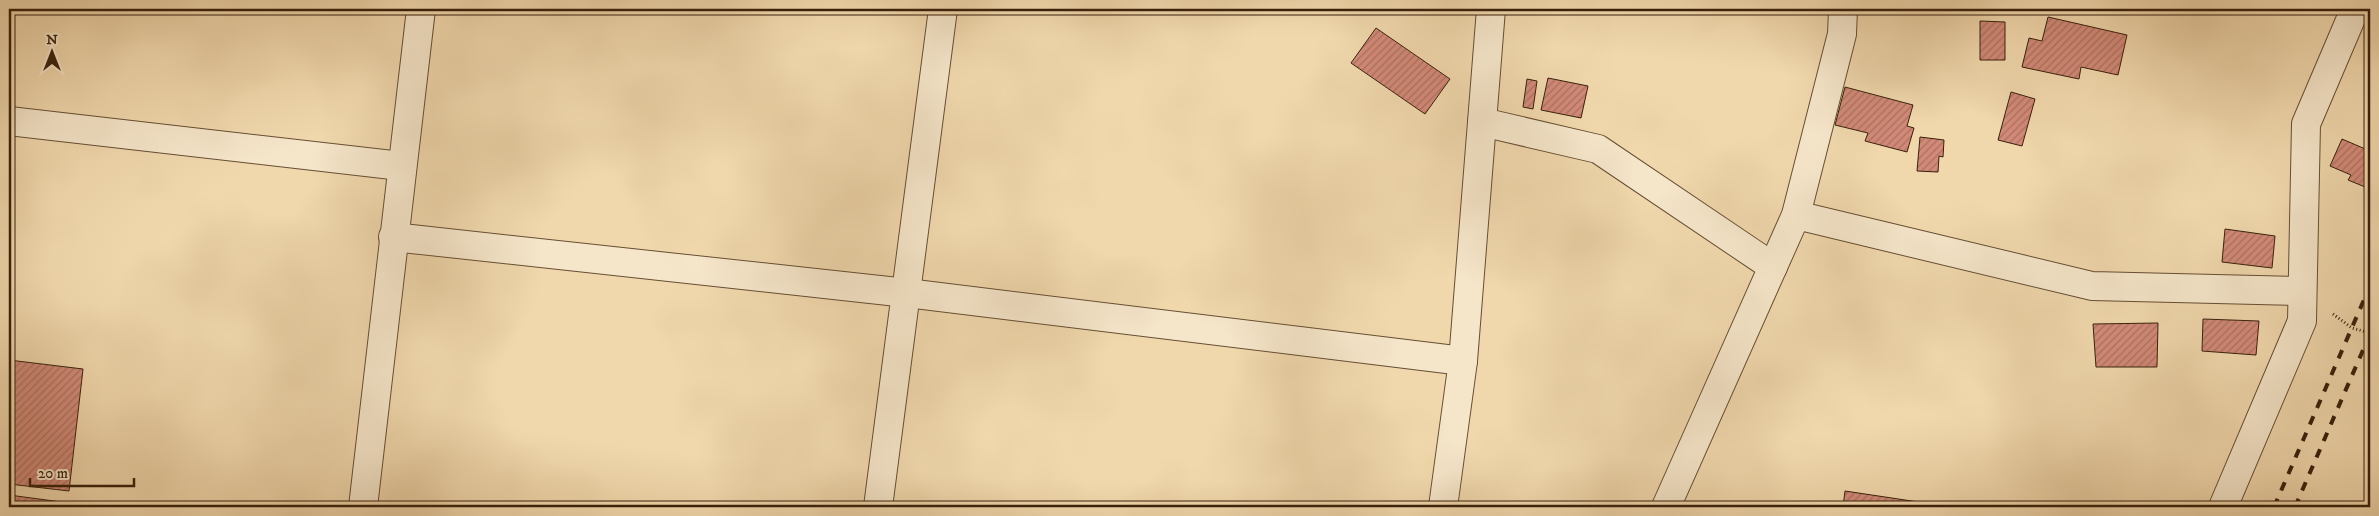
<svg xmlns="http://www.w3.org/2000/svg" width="2379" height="516" viewBox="0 0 2379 516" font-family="'IM FELL DW Pica',serif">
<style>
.building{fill:url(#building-hatch);stroke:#38200b}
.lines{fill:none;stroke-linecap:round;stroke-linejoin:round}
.minor-casing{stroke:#664e33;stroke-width:30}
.path{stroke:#38200b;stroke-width:3;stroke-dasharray:1 2.5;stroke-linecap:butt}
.minor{stroke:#f5e5c9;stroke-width:28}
.rail{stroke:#38200b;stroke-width:4;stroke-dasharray:9 9;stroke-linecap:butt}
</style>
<defs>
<pattern id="building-hatch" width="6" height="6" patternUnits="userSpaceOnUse" patternTransform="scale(1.25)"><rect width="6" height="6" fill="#d28a78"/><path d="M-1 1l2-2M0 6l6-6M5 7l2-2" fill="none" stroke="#ab7061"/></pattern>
</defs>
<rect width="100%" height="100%" fill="#f0d7ac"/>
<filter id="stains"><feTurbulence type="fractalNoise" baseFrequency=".004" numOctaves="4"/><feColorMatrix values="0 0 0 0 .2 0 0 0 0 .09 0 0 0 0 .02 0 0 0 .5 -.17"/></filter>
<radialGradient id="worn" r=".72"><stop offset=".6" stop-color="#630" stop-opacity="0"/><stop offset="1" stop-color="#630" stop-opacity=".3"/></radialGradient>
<g class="building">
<path d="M 1676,9 L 1707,9 L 1676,13 Z"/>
<path d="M 1752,9 L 1793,9 L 1752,13 Z"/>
<path d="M 2048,17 L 2127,35 L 2118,75 L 2081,67 L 2079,79 L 2022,67 L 2029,38 L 2042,41 Z"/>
<path d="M 1980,21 L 2005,22 L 2005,60 L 1980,60 Z"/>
<path d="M 1376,28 L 1450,79 L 1425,114 L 1351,63 Z"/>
<path d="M 1548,78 L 1588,86 L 1581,118 L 1541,110 Z"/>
<path d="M 1527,79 L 1537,81 L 1533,109 L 1523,107 Z"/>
<path d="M 1845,87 L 1913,105 L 1907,126 L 1914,128 L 1907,152 L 1865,141 L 1868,133 L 1835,125 Z"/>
<path d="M 2011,92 L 2035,99 L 2022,146 L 1998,140 Z"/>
<path d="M 1920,137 L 1944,140 L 1943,157 L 1939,156 L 1938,172 L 1917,171 Z"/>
<path d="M 2342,139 L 2370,151 L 2370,189 L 2348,180 L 2351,175 L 2330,166 Z"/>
<path d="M 2225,229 L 2275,236 L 2272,268 L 2222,262 Z"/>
<path d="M 2203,319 L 2259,321 L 2256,355 L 2202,351 Z"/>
<path d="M 2158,323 L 2157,367 L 2096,367 L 2093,324 Z"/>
<path d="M 9,360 L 83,369 L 69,491 L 9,484 Z"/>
<path d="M 1845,491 L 1925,503 L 1924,507 L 1843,507 Z"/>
<path d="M 9,495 L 69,503 L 69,507 L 9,507 Z"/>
</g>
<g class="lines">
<defs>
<g id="minor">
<path d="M 9,121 L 401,166"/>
<path d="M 1482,122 L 1598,149 L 1773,267"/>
<path d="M 1796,215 L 2092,286 L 2301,291"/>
<path d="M 393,237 L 907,293 L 1463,361"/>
<path d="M 363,507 L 421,9"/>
<path d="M 878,507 L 943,9"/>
<path d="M 1443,507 L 1463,361 L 1491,9"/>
<path d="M 1666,507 L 1796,215 L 1842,34 L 1843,9"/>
<path d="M 2223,507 L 2302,321 L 2306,124 L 2355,9"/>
</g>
</defs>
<use href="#minor" class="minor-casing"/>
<path class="path" d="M 2333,314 L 2352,328 L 2370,333"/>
<use href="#minor" class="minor"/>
<g class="rail">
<path d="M 2274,507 L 2370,286"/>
<path d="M 2295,507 L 2370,334"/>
</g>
</g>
<rect width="2379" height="516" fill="none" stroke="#f0d7ac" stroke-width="30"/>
<rect x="10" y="10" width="2359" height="496" fill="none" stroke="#38200b" stroke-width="2.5"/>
<rect x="15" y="15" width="2349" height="486" fill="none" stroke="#38200b"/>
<g transform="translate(52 52)" stroke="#f5e5c9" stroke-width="4" paint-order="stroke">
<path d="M0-4L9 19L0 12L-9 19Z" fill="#38200b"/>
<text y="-8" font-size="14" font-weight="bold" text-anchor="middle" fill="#38200b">N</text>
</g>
<path d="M30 478v8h104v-8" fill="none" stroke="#38200b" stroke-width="2.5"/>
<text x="38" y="478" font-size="15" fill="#38200b" stroke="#f5e5c9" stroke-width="4" paint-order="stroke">20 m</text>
<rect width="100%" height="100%" filter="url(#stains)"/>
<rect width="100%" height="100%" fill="url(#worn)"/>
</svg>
